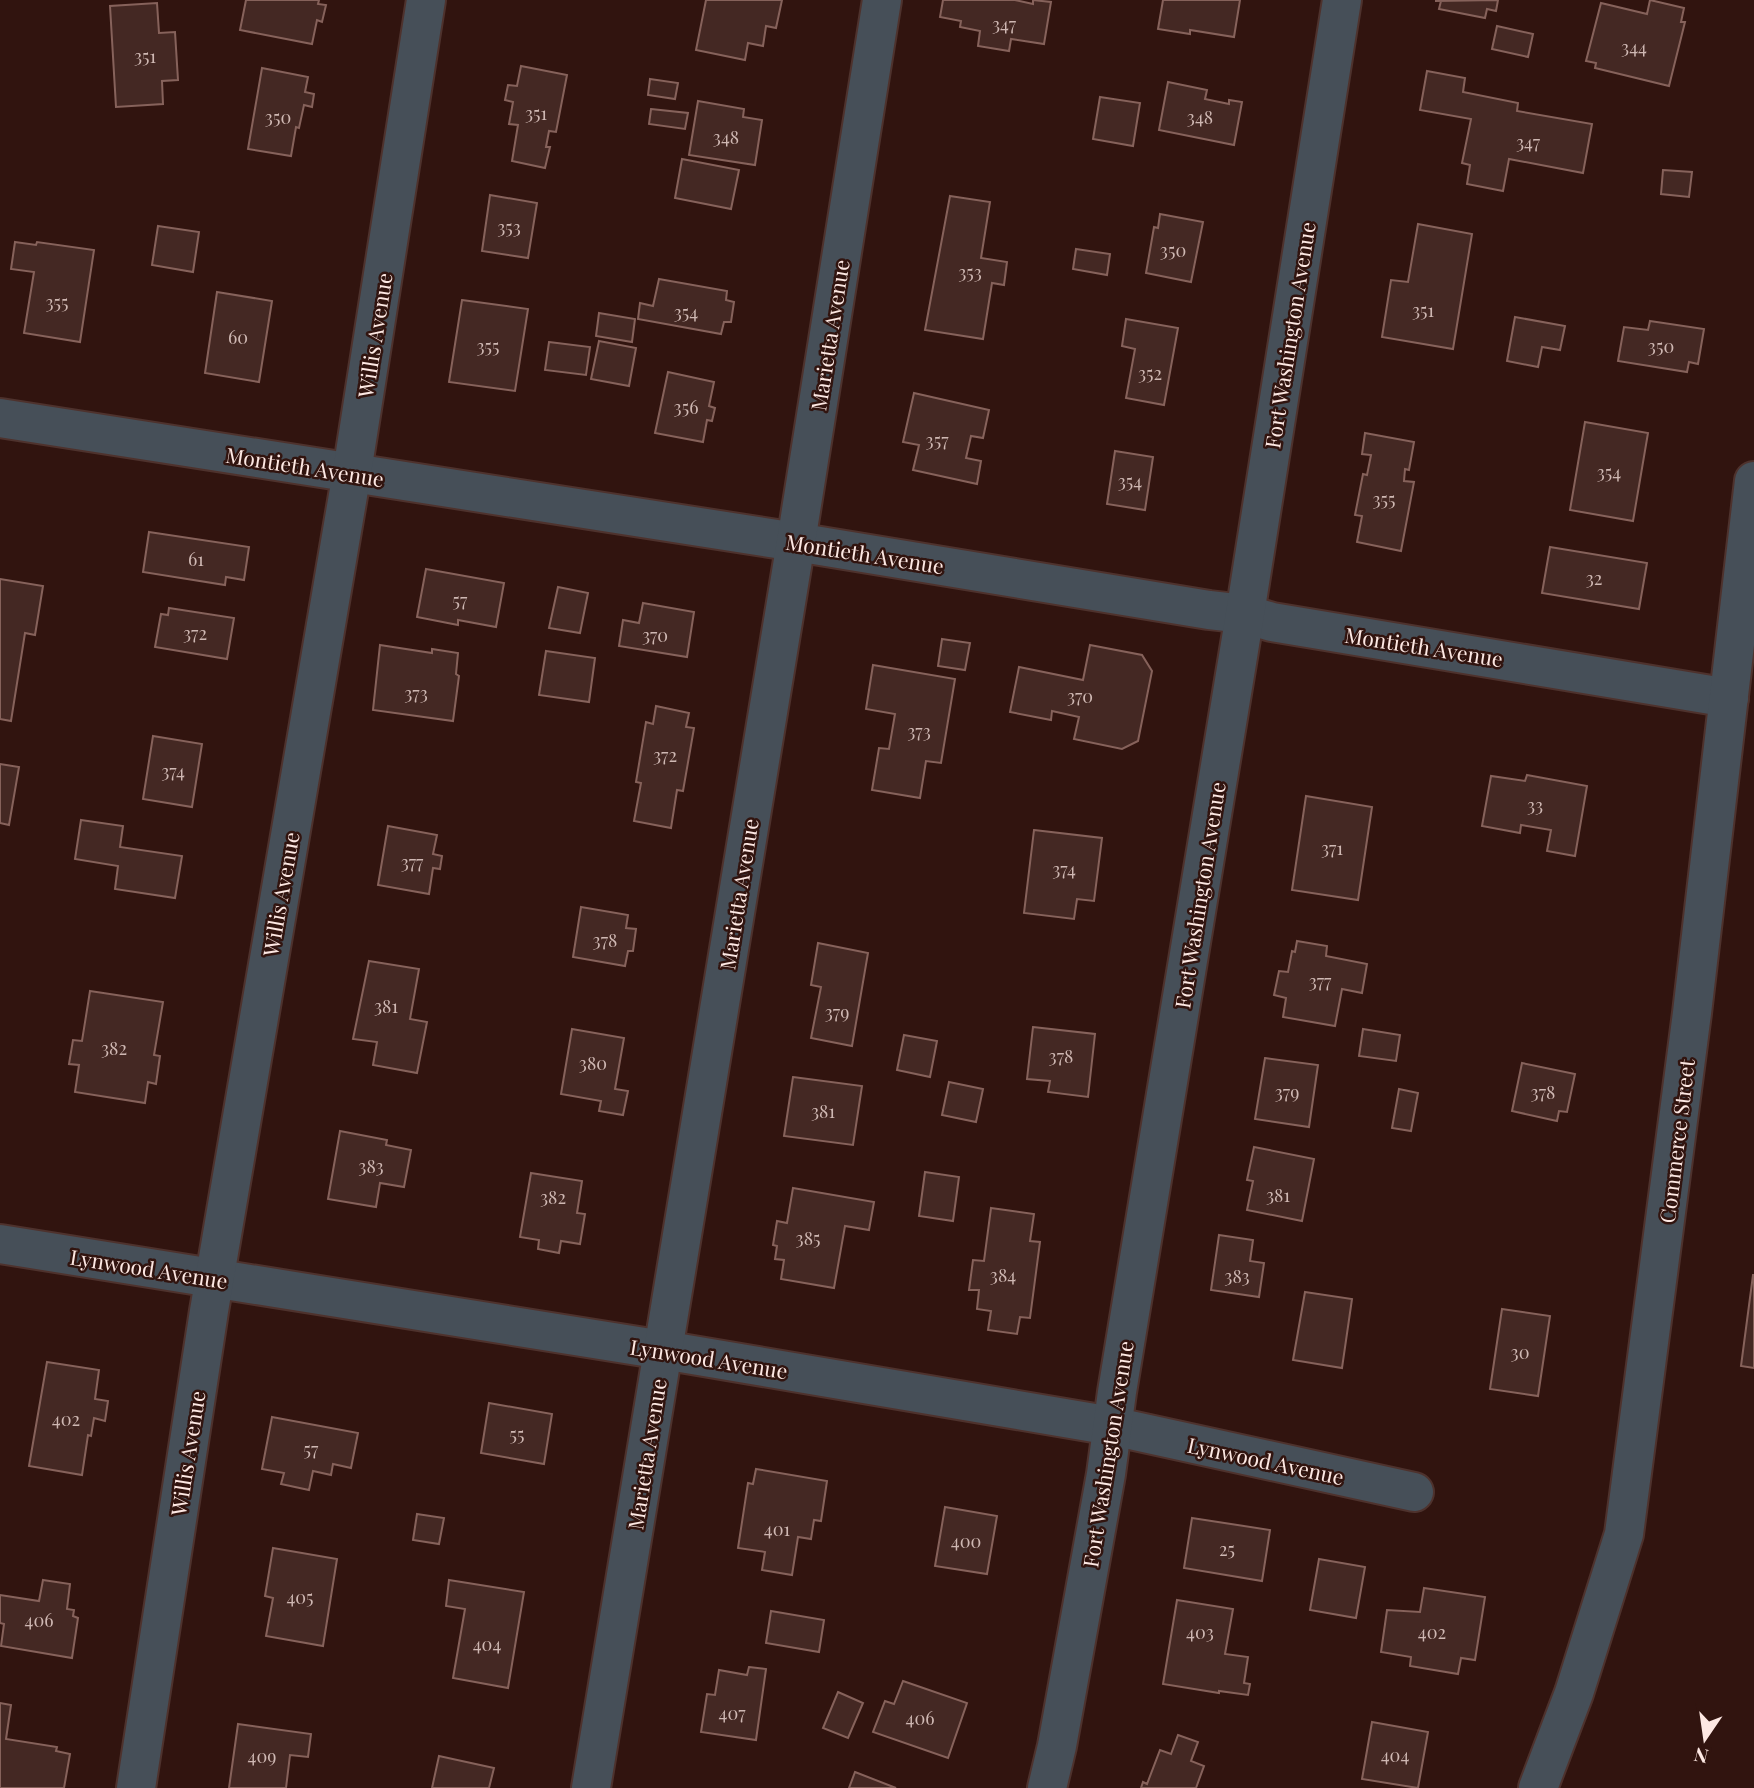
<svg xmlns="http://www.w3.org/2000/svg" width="1754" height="1788" viewBox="0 0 1754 1788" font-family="'Playfair Display',serif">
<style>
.building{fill:#442823;stroke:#86625b;stroke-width:2}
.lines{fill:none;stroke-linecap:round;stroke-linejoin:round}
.minor-casing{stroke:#4e322d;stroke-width:42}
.tertiary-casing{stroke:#4e322d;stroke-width:42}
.minor{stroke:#464f58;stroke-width:38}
.tertiary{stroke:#464f58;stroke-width:38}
.labels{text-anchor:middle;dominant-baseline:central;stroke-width:5;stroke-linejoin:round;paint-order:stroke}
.number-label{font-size:18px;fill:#cfb8b3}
.street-label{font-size:21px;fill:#fde8e3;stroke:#31140f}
</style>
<rect width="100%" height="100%" fill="#31140f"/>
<g class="building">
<path d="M 246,0 L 319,0 L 318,4 L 326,5 L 322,22 L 317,20 L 312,44 L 240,30 Z"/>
<path d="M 706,0 L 782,0 L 776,28 L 766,26 L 763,46 L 748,43 L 745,60 L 696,50 Z"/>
<path d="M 943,0 L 1015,0 L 1033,4 L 1033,0 L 1051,2 L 1044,44 L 1011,39 L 1009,51 L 978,46 L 980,31 L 960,27 L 961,21 L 940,17 Z"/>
<path d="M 1163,0 L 1240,0 L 1234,37 L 1190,30 L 1190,34 L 1158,29 Z"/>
<path d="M 1498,0 L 1496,11 L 1487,9 L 1485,18 L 1439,9 L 1441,1 L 1435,1 Z"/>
<path d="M 1650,0 L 1684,8 L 1681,22 L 1685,22 L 1669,86 L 1595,68 L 1596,63 L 1586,61 L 1601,3 L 1647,14 Z"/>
<path d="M 157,3 L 159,33 L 175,32 L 178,80 L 162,81 L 163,104 L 116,107 L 110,6 Z"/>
<path d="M 1497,26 L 1533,34 L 1528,57 L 1492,49 Z"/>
<path d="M 521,66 L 567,75 L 556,132 L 549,131 L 546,147 L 550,147 L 545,168 L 512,161 L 518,125 L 509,124 L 513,102 L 505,100 L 508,85 L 517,86 Z"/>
<path d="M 262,68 L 308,77 L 305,92 L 314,94 L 312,107 L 304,105 L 299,128 L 296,127 L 291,156 L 248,149 Z"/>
<path d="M 1427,71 L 1465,78 L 1463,92 L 1518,103 L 1517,111 L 1592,124 L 1583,173 L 1509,159 L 1503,191 L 1467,184 L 1470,165 L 1462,163 L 1471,119 L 1420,110 Z"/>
<path d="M 650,79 L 678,83 L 675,99 L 648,95 Z"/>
<path d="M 1168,82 L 1207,90 L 1205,99 L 1229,104 L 1229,100 L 1242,102 L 1234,145 L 1159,130 Z"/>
<path d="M 1100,97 L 1140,103 L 1133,146 L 1093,139 Z"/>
<path d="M 698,101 L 744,109 L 743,117 L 762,120 L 755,165 L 689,155 Z"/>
<path d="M 651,109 L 688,113 L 685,129 L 649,124 Z"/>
<path d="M 682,159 L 739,170 L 731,209 L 675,198 Z"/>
<path d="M 1663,170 L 1692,172 L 1689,197 L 1661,194 Z"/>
<path d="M 490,195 L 537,203 L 528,258 L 482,251 Z"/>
<path d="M 950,196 L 990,202 L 981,258 L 1007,262 L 1004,285 L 992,283 L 983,339 L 925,330 Z"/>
<path d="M 1160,214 L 1203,222 L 1191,282 L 1146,273 L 1154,227 L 1158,228 Z"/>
<path d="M 1418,224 L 1472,234 L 1453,349 L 1382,337 L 1391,280 L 1408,282 Z"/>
<path d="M 158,226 L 199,232 L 193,272 L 152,265 Z"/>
<path d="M 15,242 L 36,245 L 37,242 L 94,250 L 80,342 L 24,333 L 34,272 L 11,269 Z"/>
<path d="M 1076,249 L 1110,254 L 1107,275 L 1073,269 Z"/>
<path d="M 659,279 L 727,291 L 726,300 L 734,302 L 731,322 L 724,322 L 721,334 L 638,319 L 640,303 L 653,306 Z"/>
<path d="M 217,292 L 272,301 L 259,382 L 205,373 Z"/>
<path d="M 462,300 L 528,309 L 515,391 L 449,382 Z"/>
<path d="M 599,313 L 635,319 L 632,342 L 596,336 Z"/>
<path d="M 1515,317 L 1565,326 L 1560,350 L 1542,347 L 1538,367 L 1507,361 Z"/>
<path d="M 1126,319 L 1178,328 L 1164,405 L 1126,398 L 1135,349 L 1122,346 Z"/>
<path d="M 1650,321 L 1704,329 L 1698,364 L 1689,362 L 1687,372 L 1618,361 L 1624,327 L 1648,330 Z"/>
<path d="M 599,341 L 636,348 L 629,386 L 591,379 Z"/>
<path d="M 549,342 L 590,347 L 586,375 L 545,370 Z"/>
<path d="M 668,372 L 714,382 L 709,406 L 715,408 L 712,421 L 707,420 L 703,442 L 655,433 Z"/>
<path d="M 914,393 L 989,410 L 983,438 L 971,436 L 966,458 L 981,461 L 977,484 L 913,470 L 919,445 L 903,442 Z"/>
<path d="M 1585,422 L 1648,433 L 1633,521 L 1570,510 Z"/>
<path d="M 1365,433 L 1414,442 L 1409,470 L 1405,469 L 1404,481 L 1414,482 L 1401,551 L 1357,542 L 1362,516 L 1355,515 L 1363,474 L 1367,475 L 1371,455 L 1362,454 Z"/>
<path d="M 1115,451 L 1153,457 L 1145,510 L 1107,504 Z"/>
<path d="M 149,532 L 249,547 L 244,580 L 226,577 L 225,585 L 143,572 Z"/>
<path d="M 1550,547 L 1647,563 L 1639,609 L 1542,593 Z"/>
<path d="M 426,569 L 504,583 L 496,627 L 458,620 L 458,625 L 417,617 Z"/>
<path d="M 0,579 L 43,586 L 35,635 L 25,633 L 11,721 L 0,719 Z"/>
<path d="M 558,587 L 588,593 L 580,633 L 549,628 Z"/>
<path d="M 643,603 L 694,612 L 687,657 L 619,646 L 623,620 L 639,623 Z"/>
<path d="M 169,608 L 234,618 L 227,659 L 155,647 L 161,614 L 168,615 Z"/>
<path d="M 942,639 L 970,643 L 965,670 L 938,666 Z"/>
<path d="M 380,645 L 432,653 L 432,649 L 458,653 L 456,674 L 459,676 L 453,721 L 373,710 Z"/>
<path d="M 1090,645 L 1142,655 L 1152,671 L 1138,741 L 1122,749 L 1074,739 L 1079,717 L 1052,711 L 1051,720 L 1010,712 L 1019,667 L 1083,680 Z"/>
<path d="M 546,651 L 595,658 L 589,702 L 539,695 Z"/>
<path d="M 873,665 L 955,679 L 941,763 L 926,761 L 920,798 L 872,790 L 879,748 L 889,749 L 895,714 L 866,709 Z"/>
<path d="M 656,706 L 689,713 L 686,727 L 694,728 L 683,791 L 677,790 L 671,828 L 634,821 L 641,783 L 636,782 L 646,722 L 653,724 Z"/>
<path d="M 153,736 L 202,744 L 192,807 L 143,799 Z"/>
<path d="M 0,764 L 19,767 L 9,825 L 0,823 Z"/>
<path d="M 1527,775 L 1587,786 L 1575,856 L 1547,851 L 1551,830 L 1521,825 L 1520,833 L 1482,826 L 1491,776 L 1525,781 Z"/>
<path d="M 1306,796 L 1372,807 L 1358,900 L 1292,890 Z"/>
<path d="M 81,820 L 123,826 L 120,847 L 182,856 L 175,898 L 115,889 L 118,866 L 75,859 Z"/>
<path d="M 388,826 L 437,835 L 433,854 L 442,856 L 440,869 L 433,868 L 429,894 L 378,885 Z"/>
<path d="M 1034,830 L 1102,838 L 1094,901 L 1077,899 L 1074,919 L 1024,913 Z"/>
<path d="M 581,907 L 628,915 L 626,928 L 636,929 L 633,951 L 628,951 L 625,966 L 573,957 Z"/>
<path d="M 1297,941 L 1327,946 L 1326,956 L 1367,964 L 1362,993 L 1342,989 L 1335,1026 L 1283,1017 L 1286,998 L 1274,995 L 1279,971 L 1288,972 L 1292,951 L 1295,952 Z"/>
<path d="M 818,943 L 868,953 L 852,1046 L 811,1038 L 821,987 L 811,985 Z"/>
<path d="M 369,961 L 419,969 L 410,1019 L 427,1022 L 417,1073 L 373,1065 L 377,1042 L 353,1039 Z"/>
<path d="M 90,991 L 163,1002 L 154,1055 L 160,1056 L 156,1084 L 148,1082 L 145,1103 L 75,1092 L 79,1065 L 69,1064 L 73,1040 L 82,1041 Z"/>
<path d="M 1033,1027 L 1095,1034 L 1088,1097 L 1048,1092 L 1050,1081 L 1027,1079 Z"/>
<path d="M 572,1029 L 624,1038 L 615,1089 L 628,1091 L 623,1115 L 599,1111 L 601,1101 L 561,1094 Z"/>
<path d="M 1363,1029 L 1400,1035 L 1396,1061 L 1359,1056 Z"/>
<path d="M 904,1035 L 937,1041 L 930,1077 L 897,1070 Z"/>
<path d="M 1265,1058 L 1318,1065 L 1309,1127 L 1255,1119 Z"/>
<path d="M 1522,1063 L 1575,1074 L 1567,1112 L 1559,1111 L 1557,1121 L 1512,1111 Z"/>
<path d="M 793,1077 L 862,1086 L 853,1145 L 784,1136 Z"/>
<path d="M 949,1082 L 983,1089 L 976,1122 L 942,1115 Z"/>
<path d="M 1399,1089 L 1418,1093 L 1411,1131 L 1392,1128 Z"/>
<path d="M 340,1131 L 387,1140 L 386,1145 L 411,1150 L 404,1187 L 380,1183 L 376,1207 L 328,1199 Z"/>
<path d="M 1254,1147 L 1314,1159 L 1302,1221 L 1247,1210 L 1253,1181 L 1247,1180 Z"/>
<path d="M 925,1172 L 959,1177 L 953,1221 L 919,1216 Z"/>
<path d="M 531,1173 L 582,1181 L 577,1213 L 585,1214 L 580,1244 L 561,1241 L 559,1253 L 538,1249 L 539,1240 L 520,1237 Z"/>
<path d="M 793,1188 L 874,1202 L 869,1230 L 845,1226 L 834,1288 L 781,1279 L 784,1260 L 775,1259 L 777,1246 L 773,1245 L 777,1221 L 787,1223 Z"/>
<path d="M 991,1208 L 1034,1214 L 1030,1241 L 1040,1242 L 1030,1318 L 1020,1317 L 1017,1334 L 988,1330 L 991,1311 L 977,1309 L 979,1290 L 969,1290 L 973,1260 L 984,1261 Z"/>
<path d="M 1219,1235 L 1253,1240 L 1250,1261 L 1264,1263 L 1259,1297 L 1211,1290 Z"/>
<path d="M 1753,1275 L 1754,1275 L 1754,1368 L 1741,1366 Z"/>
<path d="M 1305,1292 L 1352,1299 L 1342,1368 L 1293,1360 Z"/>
<path d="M 1502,1309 L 1550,1316 L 1538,1396 L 1490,1389 Z"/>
<path d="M 47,1362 L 99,1370 L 95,1399 L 108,1401 L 105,1421 L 94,1418 L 91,1436 L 88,1435 L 82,1475 L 29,1466 Z"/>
<path d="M 489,1403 L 552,1414 L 544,1464 L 481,1453 Z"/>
<path d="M 272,1417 L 358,1433 L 351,1468 L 333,1464 L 331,1475 L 313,1471 L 309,1490 L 281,1484 L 284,1473 L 262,1469 Z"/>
<path d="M 756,1469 L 827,1481 L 821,1521 L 814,1520 L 811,1539 L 798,1537 L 792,1575 L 762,1570 L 765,1552 L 738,1548 L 748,1483 L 753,1484 Z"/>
<path d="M 945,1507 L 997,1516 L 987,1574 L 935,1566 Z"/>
<path d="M 417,1514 L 444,1518 L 439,1544 L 413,1540 Z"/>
<path d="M 1192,1518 L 1270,1530 L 1262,1581 L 1184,1568 Z"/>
<path d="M 273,1548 L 337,1559 L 323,1646 L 266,1636 L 273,1598 L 265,1596 Z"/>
<path d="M 1319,1559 L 1365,1567 L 1356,1618 L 1310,1610 Z"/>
<path d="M 43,1580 L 70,1584 L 67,1609 L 74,1610 L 73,1616 L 78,1618 L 72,1658 L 1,1646 L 4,1624 L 0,1623 L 0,1595 L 39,1601 Z"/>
<path d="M 449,1580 L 524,1592 L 508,1688 L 453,1678 L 465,1609 L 446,1606 Z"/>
<path d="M 1424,1588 L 1485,1597 L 1475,1660 L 1461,1658 L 1458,1674 L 1410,1666 L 1411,1657 L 1381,1652 L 1387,1610 L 1420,1612 Z"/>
<path d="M 1177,1600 L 1233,1609 L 1225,1654 L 1248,1657 L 1244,1683 L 1250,1684 L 1248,1695 L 1219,1691 L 1219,1693 L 1163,1684 Z"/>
<path d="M 771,1611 L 824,1620 L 819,1652 L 766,1643 Z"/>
<path d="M 749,1667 L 766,1669 L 756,1740 L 701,1732 L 707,1694 L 715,1695 L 719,1670 L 747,1675 Z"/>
<path d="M 903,1681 L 967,1703 L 948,1758 L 873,1732 L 885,1701 L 894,1704 Z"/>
<path d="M 838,1692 L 863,1703 L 848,1738 L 823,1728 Z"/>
<path d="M 0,1703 L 11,1705 L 6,1739 L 57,1747 L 56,1751 L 70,1754 L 64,1788 L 0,1788 Z"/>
<path d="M 1372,1722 L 1428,1732 L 1418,1788 L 1362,1779 Z"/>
<path d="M 238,1724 L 311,1734 L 308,1757 L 290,1755 L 286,1788 L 229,1788 Z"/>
<path d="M 1178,1735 L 1198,1742 L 1191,1761 L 1204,1766 L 1196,1788 L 1141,1788 L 1143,1782 L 1147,1784 L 1160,1750 L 1171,1754 Z"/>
<path d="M 439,1756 L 494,1768 L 489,1788 L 432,1788 Z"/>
<path d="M 855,1772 L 896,1788 L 849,1788 Z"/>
</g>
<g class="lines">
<defs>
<g id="minor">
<path d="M 0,418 L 796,542 L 1209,610 L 1245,614 L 1272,622 L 1729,698"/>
<path d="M 0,1244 L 663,1350 L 1112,1426 L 1414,1492"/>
<path d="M 136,1788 L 209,1311 L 352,472 L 426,0"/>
<path d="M 591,1788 L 796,542 L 882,0"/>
<path d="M 1047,1788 L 1057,1746 L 1106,1474 L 1117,1392 L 1245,614 L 1342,0"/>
</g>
<path id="tertiary" d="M 1538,1788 L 1574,1693 L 1624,1534 L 1692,1013 L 1754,481"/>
</defs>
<use href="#minor" class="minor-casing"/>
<use href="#tertiary" class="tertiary-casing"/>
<use href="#minor" class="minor"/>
<use href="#tertiary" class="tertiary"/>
</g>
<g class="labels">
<g class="number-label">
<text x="1004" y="24">347</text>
<text x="1634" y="47">344</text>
<text x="145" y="56">351</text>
<text x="536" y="113">351</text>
<text x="278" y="117">350</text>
<text x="1200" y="117">348</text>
<text x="726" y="137">348</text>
<text x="1528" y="142">347</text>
<text x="509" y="227">353</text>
<text x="1173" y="250">350</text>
<text x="970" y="272">353</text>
<text x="57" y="302">355</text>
<text x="1423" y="310">351</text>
<text x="686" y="312">354</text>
<text x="238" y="337">60</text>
<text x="488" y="346">355</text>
<text x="1661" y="346">350</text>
<text x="1150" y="373">352</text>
<text x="686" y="407">356</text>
<text x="937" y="440">357</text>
<text x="1609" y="472">354</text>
<text x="1130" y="481">354</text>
<text x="1384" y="499">355</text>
<text x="196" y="559">61</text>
<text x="1594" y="578">32</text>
<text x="460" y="600">57</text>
<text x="195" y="633">372</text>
<text x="655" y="635">370</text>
<text x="416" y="693">373</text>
<text x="1080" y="696">370</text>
<text x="919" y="731">373</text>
<text x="665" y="755">372</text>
<text x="173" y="771">374</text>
<text x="1535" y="805">33</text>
<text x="1332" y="848">371</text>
<text x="412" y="862">377</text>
<text x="1064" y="869">374</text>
<text x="605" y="940">378</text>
<text x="1320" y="981">377</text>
<text x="386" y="1006">381</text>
<text x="837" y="1012">379</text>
<text x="114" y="1048">382</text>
<text x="1061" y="1056">378</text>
<text x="593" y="1063">380</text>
<text x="1287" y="1092">379</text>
<text x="1543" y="1092">378</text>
<text x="823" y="1111">381</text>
<text x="371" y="1166">383</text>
<text x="1278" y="1195">381</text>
<text x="553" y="1197">382</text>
<text x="808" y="1238">385</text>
<text x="1003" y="1275">384</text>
<text x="1237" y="1276">383</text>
<text x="1520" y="1352">30</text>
<text x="66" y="1419">402</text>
<text x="517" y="1434">55</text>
<text x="311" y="1449">57</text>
<text x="777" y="1529">401</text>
<text x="966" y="1541">400</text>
<text x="1227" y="1549">25</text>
<text x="300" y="1597">405</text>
<text x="39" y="1620">406</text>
<text x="1200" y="1632">403</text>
<text x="1432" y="1632">402</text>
<text x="487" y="1644">404</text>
<text x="732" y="1713">407</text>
<text x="920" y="1718">406</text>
<text x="1395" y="1755">404</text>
<text x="262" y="1756">409</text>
</g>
<g class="street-label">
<text transform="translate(374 335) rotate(-81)">Willis Avenue</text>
<text transform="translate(829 335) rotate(-81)">Marietta Avenue</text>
<text transform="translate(1289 335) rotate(-81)">Fort Washington Avenue</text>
<text transform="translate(305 466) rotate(9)">Montieth Avenue</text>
<text transform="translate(865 553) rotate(9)">Montieth Avenue</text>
<text transform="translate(1424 646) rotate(9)">Montieth Avenue</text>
<text transform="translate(280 894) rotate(-80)">Willis Avenue</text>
<text transform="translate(738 894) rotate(-81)">Marietta Avenue</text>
<text transform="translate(1199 895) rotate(-81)">Fort Washington Avenue</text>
<text transform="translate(1676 1141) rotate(-83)">Commerce Street</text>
<text transform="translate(149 1268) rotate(9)">Lynwood Avenue</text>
<text transform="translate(709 1358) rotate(9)">Lynwood Avenue</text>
<text transform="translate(187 1453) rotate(-81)">Willis Avenue</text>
<text transform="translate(646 1454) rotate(-81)">Marietta Avenue</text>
<text transform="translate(1107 1454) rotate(-81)">Fort Washington Avenue</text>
<text transform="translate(1266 1460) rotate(12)">Lynwood Avenue</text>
</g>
</g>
<g transform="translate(1705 1739) rotate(193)" stroke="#31140f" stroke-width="5" paint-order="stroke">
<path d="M0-5L12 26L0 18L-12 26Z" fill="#fde8e3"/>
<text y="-10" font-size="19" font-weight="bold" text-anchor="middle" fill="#fde8e3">N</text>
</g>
</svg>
